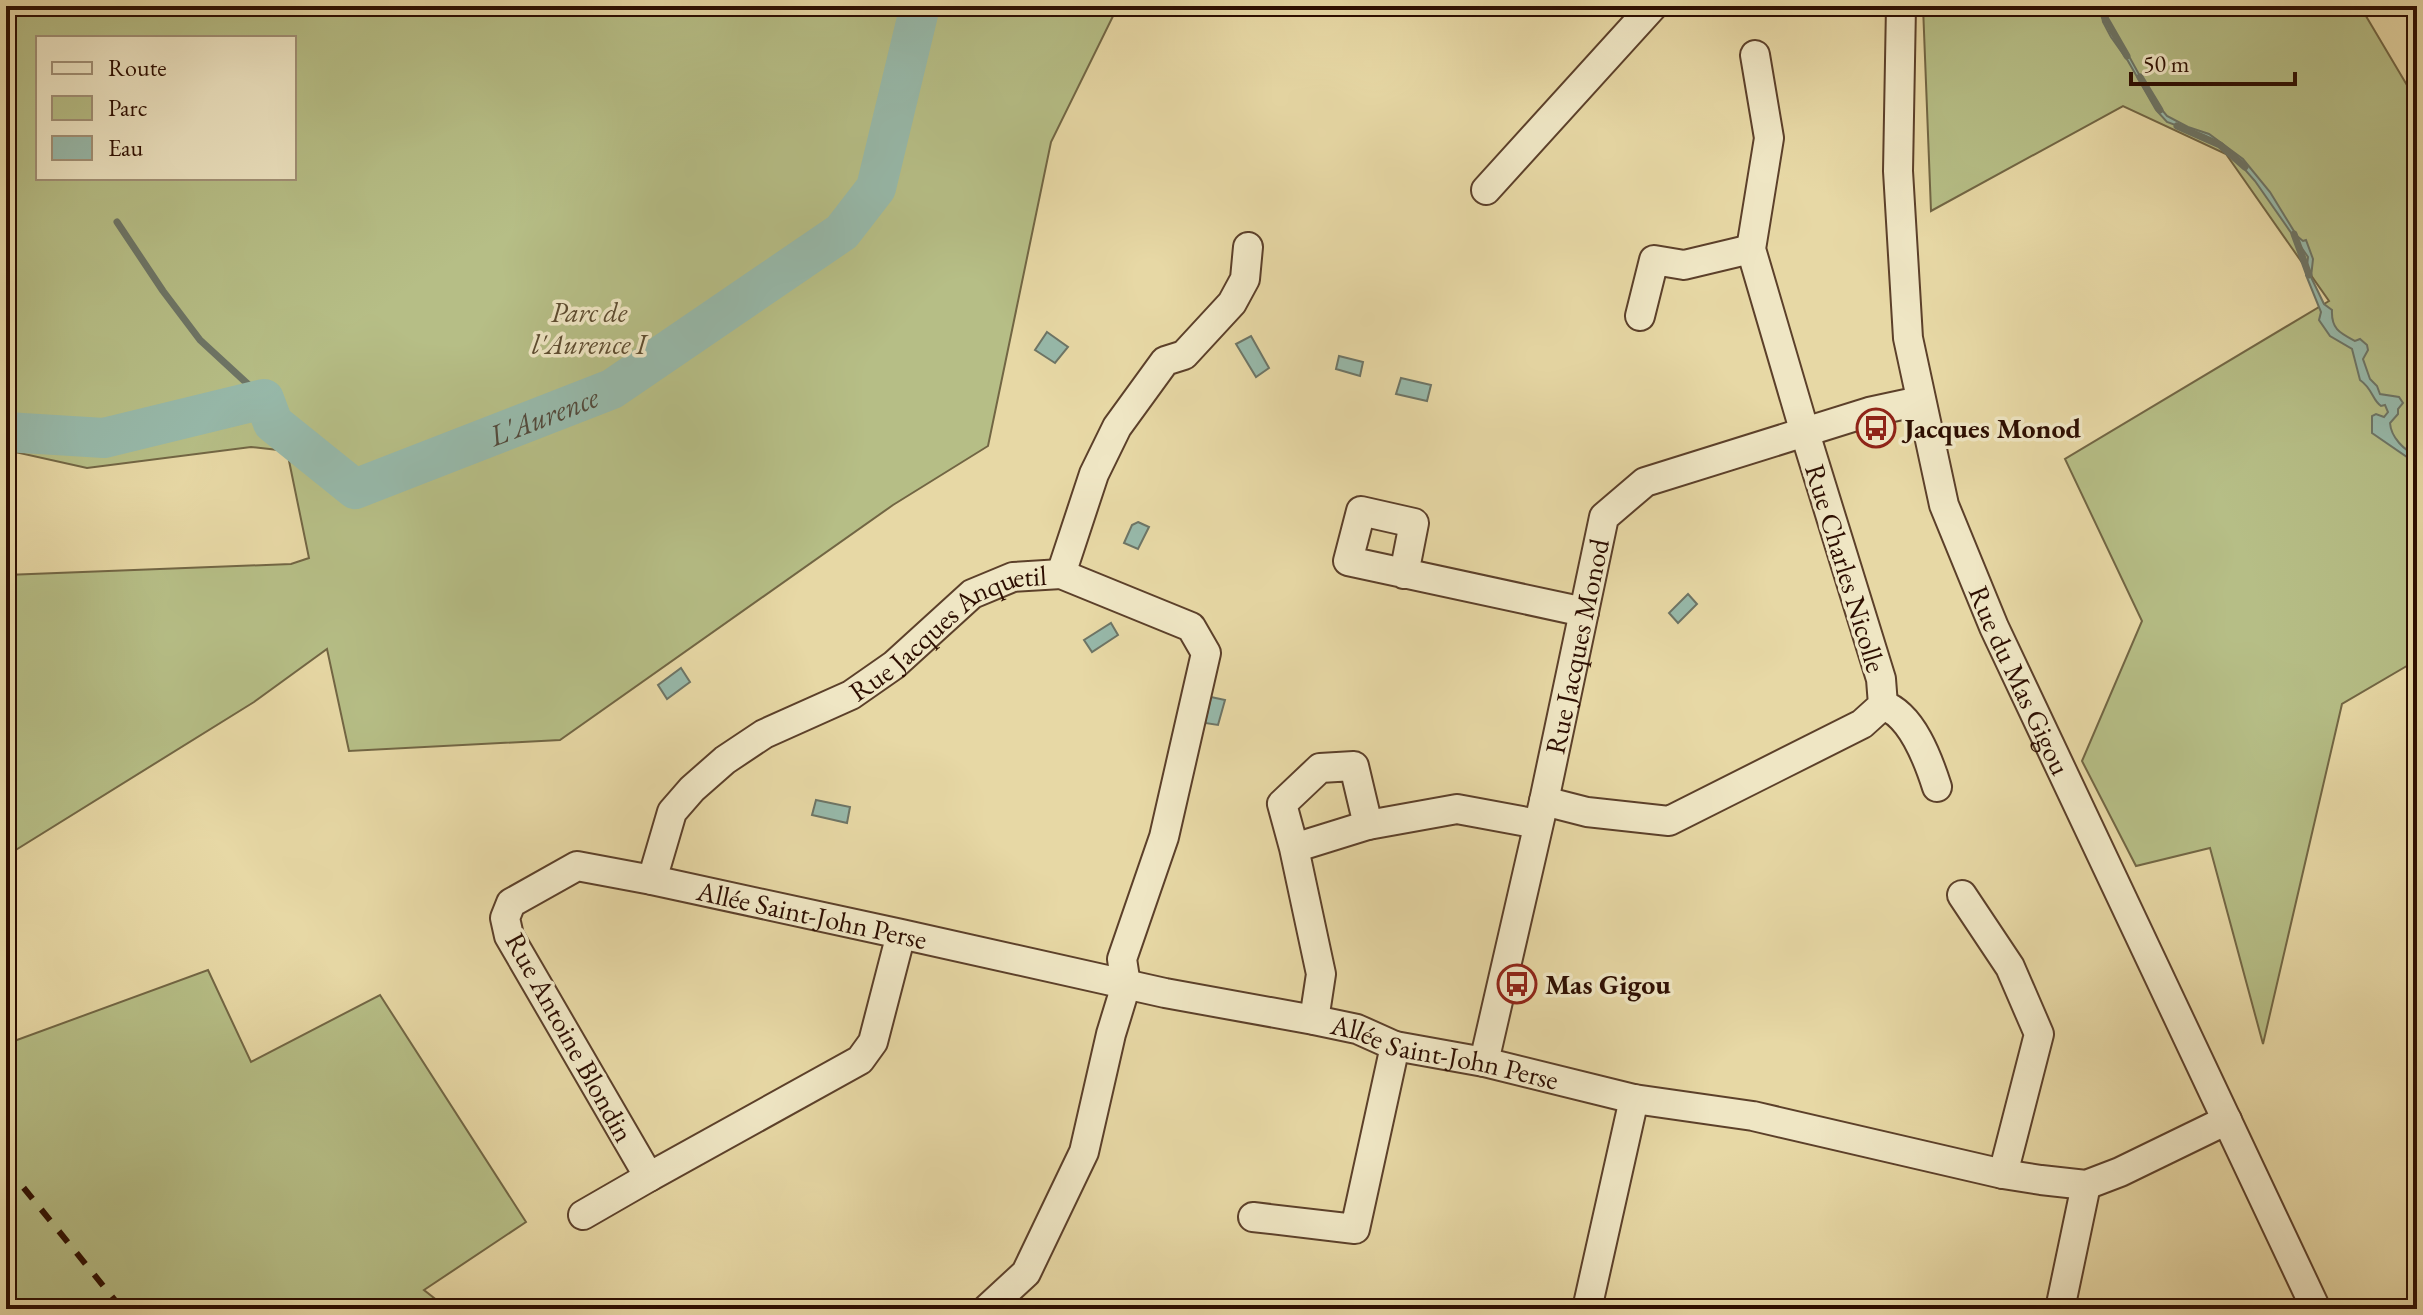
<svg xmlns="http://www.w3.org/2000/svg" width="2423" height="1315" viewBox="0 0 2423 1315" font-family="'EB Garamond',serif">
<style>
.green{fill:#b6be86;stroke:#726644;stroke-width:2;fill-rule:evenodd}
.water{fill:#97b9aa;stroke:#6d7566;stroke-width:2}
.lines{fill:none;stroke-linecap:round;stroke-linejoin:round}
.stream{stroke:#6d7566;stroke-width:7}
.river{stroke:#97b9aa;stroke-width:40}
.minor-casing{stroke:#5c402a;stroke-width:32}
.minor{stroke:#efe6c4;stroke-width:28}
.rail{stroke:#2d0e01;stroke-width:6;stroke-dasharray:14 14;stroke-linecap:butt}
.labels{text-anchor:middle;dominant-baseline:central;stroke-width:7;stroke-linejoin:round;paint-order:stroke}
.park-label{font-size:28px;font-style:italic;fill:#5d4c30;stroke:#efe6c4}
.poi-label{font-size:28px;font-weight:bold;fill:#2d0e01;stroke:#efe6c4;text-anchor:start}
.street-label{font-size:28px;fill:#2d0e01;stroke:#efe6c4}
.water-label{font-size:30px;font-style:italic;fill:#524a3c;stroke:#efe6c4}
</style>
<rect width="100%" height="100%" fill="#e7d8a5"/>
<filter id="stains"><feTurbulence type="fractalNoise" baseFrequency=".0025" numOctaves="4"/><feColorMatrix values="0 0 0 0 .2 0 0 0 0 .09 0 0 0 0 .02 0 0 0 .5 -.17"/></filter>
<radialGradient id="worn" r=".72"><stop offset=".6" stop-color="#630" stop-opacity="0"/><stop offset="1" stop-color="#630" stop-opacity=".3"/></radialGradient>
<g class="green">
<path d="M 6,6 L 1118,6 L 1051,142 L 988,446 L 893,505 L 560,740 L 349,751 L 327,649 L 254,702 L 6,856 L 6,575 L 291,564 L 309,558 L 287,451 L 251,447 L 87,468 L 6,450 ZM 38,38 L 294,38 L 294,178 L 38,178 Z"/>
<path d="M 1923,6 L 2360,6 L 2417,102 L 2417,660 L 2342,704 L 2263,1044 L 2210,848 L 2136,866 L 2082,761 L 2142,621 L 2065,459 L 2329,301 L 2226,154 L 2123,106 L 1931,211 Z"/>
<path d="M 208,970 L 251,1062 L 380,995 L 526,1222 L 424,1290 L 448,1309 L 6,1309 L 6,1044 Z"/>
</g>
<g class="water">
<path d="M 2100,6 L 2104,6 L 2111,32 L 2130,58 L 2152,98 L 2167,116 L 2188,127 L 2209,134 L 2243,159 L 2270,192 L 2297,236 L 2303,241 L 2306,240 L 2313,259 L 2311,277 L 2324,304 L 2332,310 C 2331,329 2340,333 2355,341 L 2360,339 L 2367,345 L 2368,350 L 2363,359 L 2370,379 L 2377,386 L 2380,394 L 2399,397 L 2403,403 L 2398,409 L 2398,414 L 2390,423 C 2391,437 2404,451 2417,455 L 2417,464 L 2416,460 L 2407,457 L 2372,433 L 2372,416 L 2376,414 L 2384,417 L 2388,412 L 2385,405 L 2381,406 C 2372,400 2373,389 2360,380 L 2352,349 L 2330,336 L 2319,320 L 2321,312 L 2306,275 L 2308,257 L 2255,181 L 2227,149 L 2205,136 L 2167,122 L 2156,110 L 2128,61 L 2111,37 L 2103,22 Z"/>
<path d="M 1047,332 L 1068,347 L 1055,363 L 1035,350 Z"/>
<path d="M 1251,336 L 1269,368 L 1256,377 L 1236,344 Z"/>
<path d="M 1339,356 L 1363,362 L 1360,376 L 1336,369 Z"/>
<path d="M 1401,378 L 1431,385 L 1427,401 L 1396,394 Z"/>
<path d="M 1138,522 L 1149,527 L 1138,549 L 1124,543 L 1132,525 Z"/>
<path d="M 1688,594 L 1697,604 L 1678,623 L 1669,613 Z"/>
<path d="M 1111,623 L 1118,635 L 1092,652 L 1084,640 Z"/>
<path d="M 681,668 L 690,682 L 667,699 L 658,685 Z"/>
<path d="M 1211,697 L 1225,700 L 1218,725 L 1205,723 Z"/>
<path d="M 816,800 L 850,807 L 847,823 L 812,815 Z"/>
</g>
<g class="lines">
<g class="stream">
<path d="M 2100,6 L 2100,9 L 2127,56"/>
<path d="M 2140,77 L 2160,110"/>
<path d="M 2177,126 L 2220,145 L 2245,167"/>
<path d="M 117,222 L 163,291 L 200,340 L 264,399"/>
<path d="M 2294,234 L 2309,275"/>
</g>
<path class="river" id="s1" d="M 6,432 L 104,438 L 264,399 L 273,423 L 355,489 L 612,389 L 842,232 L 876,188 L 920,6"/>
<defs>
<g id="minor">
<path id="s2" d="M 1901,6 L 1898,171 L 1908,338 L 1944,505 L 1994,627 L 2316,1309"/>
<path d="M 1486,190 L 1653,6"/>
<path d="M 1640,316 L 1654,260 L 1684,265 L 1751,249"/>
<path d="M 1061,574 L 1094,474 L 1117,427 L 1165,361 L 1184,355 L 1232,303 L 1245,279 L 1248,247"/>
<path d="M 1404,574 L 1414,523 L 1361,511 L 1348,561 L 1584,612"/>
<path d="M 1883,705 C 1912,715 1928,759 1937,787"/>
<path d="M 1544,801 L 1587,812 L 1669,821 L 1862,724 L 1883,705 L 1881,679 L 1805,433 L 1751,249 L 1769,138 L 1755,55"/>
<path d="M 1368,825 L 1457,809 L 1538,824"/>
<path d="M 1294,848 L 1368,825 L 1354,766 L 1320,768 L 1282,804 L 1294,848 L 1321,974 L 1314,1020"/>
<path id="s3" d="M 652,880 L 672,812 L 692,789 L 725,760 L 764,734 L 851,695 L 894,665 L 972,594 L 1013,577 L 1061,574 L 1191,627 L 1206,653 L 1164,837 L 1122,959 L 1126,985 L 1111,1034 L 1084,1152 L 1026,1273 L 987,1309"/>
<path d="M 1962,895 L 2010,967 L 2039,1034 L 2003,1174"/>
<path id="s4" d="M 901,934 L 873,1042 L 860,1060 L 649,1177 L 509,936 L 505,918 L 511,903 L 577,866 L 652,880 L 901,934 L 1165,993 L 1314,1020 L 1357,1029 L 1395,1046 L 1484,1062 L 1634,1099 L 1753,1116 L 2003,1174 L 2041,1180 L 2086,1185 L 2120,1172 L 2227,1120"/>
<path id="s5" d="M 1484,1062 L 1544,801 L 1604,517 L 1645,482 L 1869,412 L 1920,401"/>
<path d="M 583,1215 L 649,1177"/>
<path d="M 1253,1217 L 1355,1229 L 1395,1046"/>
<path d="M 1587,1309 L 1634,1099"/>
<path d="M 2060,1309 L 2086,1185"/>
</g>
</defs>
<use href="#minor" class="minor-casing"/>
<use href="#minor" class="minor"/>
<path class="rail" d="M 6,1166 L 122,1309"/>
</g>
<defs>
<symbol id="bus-ring" viewBox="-11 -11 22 22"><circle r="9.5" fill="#efe6c4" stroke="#8f2418" stroke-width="1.5"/><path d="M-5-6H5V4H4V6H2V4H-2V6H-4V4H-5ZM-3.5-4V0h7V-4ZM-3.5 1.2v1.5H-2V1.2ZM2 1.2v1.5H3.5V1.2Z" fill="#8f2418"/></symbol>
</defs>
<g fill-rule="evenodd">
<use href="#bus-ring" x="1854" y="406" width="44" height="44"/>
<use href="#bus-ring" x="1495" y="962" width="44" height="44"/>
</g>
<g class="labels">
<g class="park-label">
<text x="589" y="312">Parc de<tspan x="589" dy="32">l'Aurence I</tspan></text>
</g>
<g class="poi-label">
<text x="1904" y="428">Jacques Monod</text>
<text x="1545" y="984">Mas Gigou</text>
</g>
<g class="street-label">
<text transform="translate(1846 568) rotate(73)">Rue Charles Nicolle</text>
<text stroke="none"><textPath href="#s3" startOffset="406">Rue Jacques Anquetil</textPath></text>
<text stroke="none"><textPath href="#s5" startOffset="426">Rue Jacques Monod</textPath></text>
<text stroke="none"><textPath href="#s2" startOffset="694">Rue du Mas Gigou</textPath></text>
<text stroke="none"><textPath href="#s4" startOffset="1004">Allée Saint-John Perse</textPath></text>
<text transform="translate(570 1037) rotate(61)">Rue Antoine Blondin</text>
<text stroke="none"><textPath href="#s4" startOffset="1652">Allée Saint-John Perse</textPath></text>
</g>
<g class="water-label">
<text stroke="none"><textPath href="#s1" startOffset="596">L'Aurence</textPath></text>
</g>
</g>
<rect width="2423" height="1315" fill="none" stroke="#e7d8a5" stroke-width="32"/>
<rect x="8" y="8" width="2407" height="1299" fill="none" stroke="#2d0e01" stroke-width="4"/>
<rect x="16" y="16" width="2391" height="1283" fill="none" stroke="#2d0e01" stroke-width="2"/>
<rect x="36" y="36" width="260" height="144" fill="#efe6c4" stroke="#a19076" stroke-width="2"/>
<rect x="52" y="62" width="40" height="12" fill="#efe6c4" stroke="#a19076" stroke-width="2"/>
<text x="108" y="76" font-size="24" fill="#2d0e01">Route</text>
<rect x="52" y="96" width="40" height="24" fill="#b6be86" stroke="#a19076" stroke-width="2"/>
<text x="108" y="116" font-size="24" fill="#2d0e01">Parc</text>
<rect x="52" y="136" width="40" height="24" fill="#97b9aa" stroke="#a19076" stroke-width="2"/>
<text x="108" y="156" font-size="24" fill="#2d0e01">Eau</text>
<path d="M2131 72v12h164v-12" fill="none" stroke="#2d0e01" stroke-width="4"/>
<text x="2143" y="72" font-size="24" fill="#2d0e01" stroke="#efe6c4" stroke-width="6" paint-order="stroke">50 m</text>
<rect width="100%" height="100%" filter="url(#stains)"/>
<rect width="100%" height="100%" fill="url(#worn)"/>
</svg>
